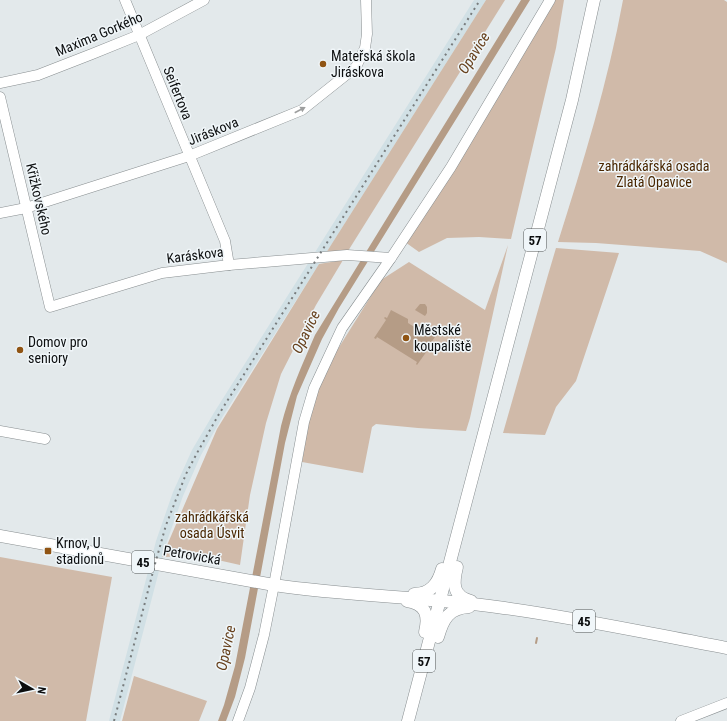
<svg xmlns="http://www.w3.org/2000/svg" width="727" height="721" viewBox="0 0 727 721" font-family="'Roboto Condensed',sans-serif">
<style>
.built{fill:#d1e0e5}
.green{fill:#d0baa9}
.water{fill:#b59c86}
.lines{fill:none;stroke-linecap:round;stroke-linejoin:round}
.stream{stroke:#b59c86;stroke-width:2}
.minor-casing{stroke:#888e90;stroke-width:11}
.major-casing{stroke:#888e90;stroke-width:13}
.minor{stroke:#fff;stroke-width:10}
.major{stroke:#fff;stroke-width:12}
.rail{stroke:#787c7d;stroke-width:2;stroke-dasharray:2 4;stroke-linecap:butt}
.oneway{fill:#9e9f9f}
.poi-dot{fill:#905413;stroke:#f0f6f9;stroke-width:1.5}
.labels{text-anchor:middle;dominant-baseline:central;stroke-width:3;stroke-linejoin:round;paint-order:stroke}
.shield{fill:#f0f6f9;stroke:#505455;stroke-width:1}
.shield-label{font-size:13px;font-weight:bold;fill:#0c0e0f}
.street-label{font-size:14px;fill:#0c0e0f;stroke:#f0f6f9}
.poi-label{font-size:14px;fill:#0c0e0f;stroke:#f0f6f9;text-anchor:start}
.park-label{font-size:14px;fill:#492600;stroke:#f0f6f9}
.water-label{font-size:15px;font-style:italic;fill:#67411d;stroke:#f0f6f9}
</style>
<rect width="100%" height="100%" fill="#e3e9eb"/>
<path class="built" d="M 474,0 L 486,0 L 223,416 L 201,455 L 183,496 L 166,544 L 120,721 L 109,721 L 156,541 L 173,492 L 192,450 L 215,411 Z"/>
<g class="green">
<path d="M 486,0 L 505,0 L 348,251 L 326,253 Z"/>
<path d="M 555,0 L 564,0 L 556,48 L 511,239 L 479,237 L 447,238 L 419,252 L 405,242 Z"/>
<path d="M 623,0 L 724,0 L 727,2 L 727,263 L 700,251 L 596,243 L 558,242 C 583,163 608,82 623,0 Z"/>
<path d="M 508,245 L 470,418 L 466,431 L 418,428 L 376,424 L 372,427 L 363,473 L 302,462 L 310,409 L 331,360 L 381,280 L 409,262 L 485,310 Z"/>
<path d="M 556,248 L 619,253 L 576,381 L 556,407 L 545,435 L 503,433 L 548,275 Z"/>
<path d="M 343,260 L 316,305 L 281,374 L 266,423 L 250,495 L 240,565 L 200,556 L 162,557 L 217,429 L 319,264 Z"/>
<path d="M 0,557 L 112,577 L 86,721 L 0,721 Z"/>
<path d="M 134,676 L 207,701 L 199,721 L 122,721 Z"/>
</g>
<g class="water">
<path d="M 521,0 L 530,0 L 339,308 L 322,339 L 297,396 L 285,443 L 245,658 L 235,697 L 226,721 L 218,721 L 224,705 L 235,666 L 281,426 C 289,394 302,365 315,335 Z"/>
<path d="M 420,304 L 425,304 L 427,307 L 427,313 L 425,316 L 415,310 Z"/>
<path d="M 391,310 L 408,319 L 408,323 L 416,328 L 420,325 L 435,337 L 430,344 L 432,346 L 431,347 L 425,346 L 424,349 L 427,351 L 417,365 L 416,364 L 417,362 L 377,337 L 376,339 L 374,338 L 386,320 L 384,318 L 385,317 L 387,318 Z"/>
</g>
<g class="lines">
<path class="stream" d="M 536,643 L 537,638"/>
<defs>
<g id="minor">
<path d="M 125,0 L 225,241 L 229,265"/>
<path d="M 0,83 L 38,75 L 92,54 L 139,35 L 204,0"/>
<path d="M 0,97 L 50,307 L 162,273 L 229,265 L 347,255 L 391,258"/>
<path d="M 0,213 L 26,208 L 189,156 L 302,110 L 356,67 L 365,48 L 367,34 L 366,0"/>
<path d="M 0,431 L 45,439"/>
<path d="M 238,721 L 250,688 L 264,635 L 274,585 L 304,422 L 314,388 L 342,328 L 391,258 L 451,167 L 550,0"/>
<path d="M 681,721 L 727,703"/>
</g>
<g id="major">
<path d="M 0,536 L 274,585 C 348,596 423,597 497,607 C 574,617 651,634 727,648"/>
<path d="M 457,567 C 453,583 452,596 471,601"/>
<path d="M 414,594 C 430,594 438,584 442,569"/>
<path d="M 407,601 C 426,604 429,615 425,632"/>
<path d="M 438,637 C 443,619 449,608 469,607"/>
<path d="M 408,721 L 572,100 L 594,0"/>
</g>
</defs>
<use href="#minor" class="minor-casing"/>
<use href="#major" class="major-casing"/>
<use href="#minor" class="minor"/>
<use href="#major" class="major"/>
<path class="rail" d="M 114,721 L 155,564 L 166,525 L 186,474 L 197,453 L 219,414 L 480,0"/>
</g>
<defs><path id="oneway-solid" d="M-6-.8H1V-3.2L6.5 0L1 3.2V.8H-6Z"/></defs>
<use class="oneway" href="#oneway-solid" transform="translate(300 110) rotate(-28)"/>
<g class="poi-dot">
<circle cx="323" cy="64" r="4"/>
<circle cx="406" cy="338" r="4"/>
<circle cx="20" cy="350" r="4"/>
<rect x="44" y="547" width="8" height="8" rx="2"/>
</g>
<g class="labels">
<g class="shield">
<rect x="524" y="229" width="22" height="22" rx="3"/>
<rect x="132" y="551" width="22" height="22" rx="3"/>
<rect x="573" y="610" width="22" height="22" rx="3"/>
<rect x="413" y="650" width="22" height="22" rx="3"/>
</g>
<g class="shield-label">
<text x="535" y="240">57</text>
<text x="143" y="562">45</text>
<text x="584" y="621">45</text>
<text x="424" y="661">57</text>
</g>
<g class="street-label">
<text transform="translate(99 34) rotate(-23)">Maxima Gorkého</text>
<text transform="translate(178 93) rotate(68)">Seifertova</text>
<text transform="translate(213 131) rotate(-22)">Jiráskova</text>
<text transform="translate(39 199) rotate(77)">Křižkovského</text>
<text transform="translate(195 255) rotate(-7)">Karáskova</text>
<text transform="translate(192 555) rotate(10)">Petrovická</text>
</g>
<g class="poi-label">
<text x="331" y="56">Mateřská škola<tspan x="331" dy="16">Jiráskova</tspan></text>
<text x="414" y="330">Městské<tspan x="414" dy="16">koupaliště</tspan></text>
<text x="28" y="342">Domov pro<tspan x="28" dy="16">seniory</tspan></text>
<text x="56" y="543">Krnov, U<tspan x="56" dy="16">stadionů</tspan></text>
</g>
<g class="park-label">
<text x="654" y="166">zahrádkářská osada<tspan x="654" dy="16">Zlatá Opavice</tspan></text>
<text x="212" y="517">zahrádkářská<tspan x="212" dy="16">osada Úsvit</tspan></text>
</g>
<g class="water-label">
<text transform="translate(474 53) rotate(-58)">Opavice</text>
<text transform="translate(306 332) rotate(-64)">Opavice</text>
<text transform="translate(226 648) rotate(-78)">Opavice</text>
</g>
</g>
<g transform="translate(32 689) rotate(99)" stroke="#f0f6f9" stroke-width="3" paint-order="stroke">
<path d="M0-3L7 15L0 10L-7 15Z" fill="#0c0e0f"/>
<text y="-6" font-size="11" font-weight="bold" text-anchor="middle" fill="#0c0e0f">N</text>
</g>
</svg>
